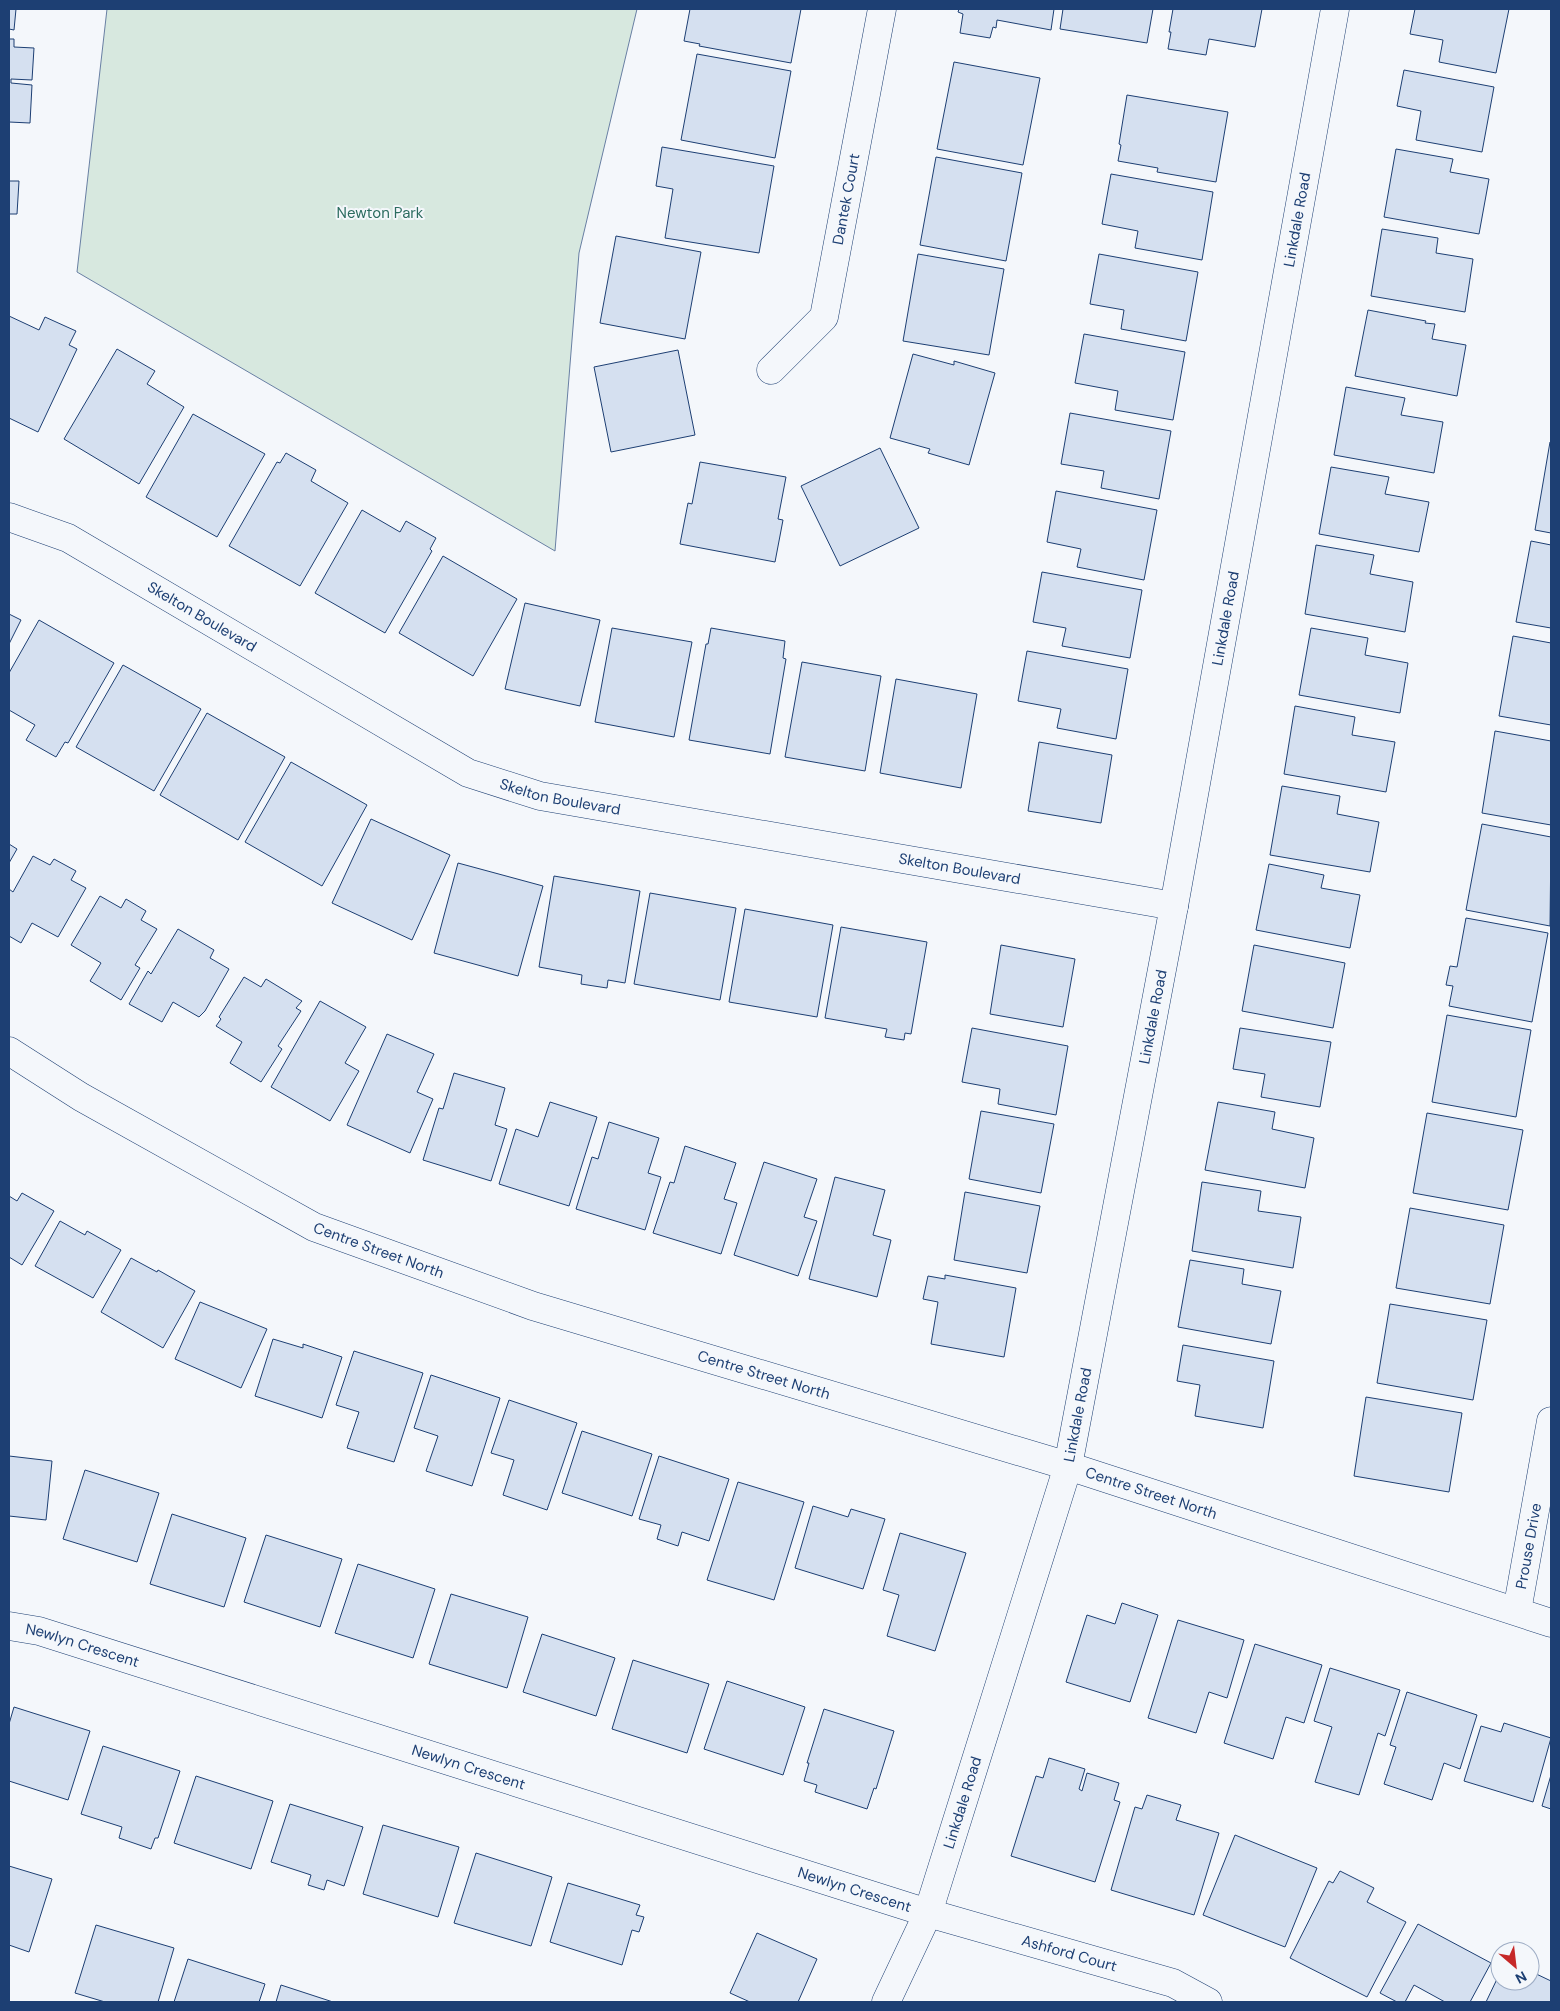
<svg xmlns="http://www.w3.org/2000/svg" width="1560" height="2011" viewBox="0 0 1560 2011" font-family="'DM Sans',sans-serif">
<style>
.green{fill:#d7e8df;stroke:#687fa3}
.building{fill:#d5e0f0;stroke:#1d3f73}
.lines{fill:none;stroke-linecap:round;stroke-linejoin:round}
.street-casing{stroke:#1d3f73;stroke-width:29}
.secondary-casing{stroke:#1d3f73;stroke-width:29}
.street{stroke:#f4f7fb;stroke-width:28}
.secondary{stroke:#f4f7fb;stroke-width:28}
.labels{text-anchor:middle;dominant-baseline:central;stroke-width:4;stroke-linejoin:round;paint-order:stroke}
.street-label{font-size:15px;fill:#1d3f73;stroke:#f4f7fb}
.park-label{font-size:15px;fill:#2c6c60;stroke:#f4f7fb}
</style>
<rect width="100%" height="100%" fill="#f4f7fb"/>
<path class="green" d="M 107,9 L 637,9 L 579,253 L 555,551 L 77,272 Z"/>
<g class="building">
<path d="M 9,9 L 16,9 L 14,30 L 9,29 Z"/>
<path d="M 690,9 L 801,9 L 791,63 L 699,46 L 700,44 L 684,41 Z"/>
<path d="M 959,9 L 1054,9 L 1051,30 L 997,20 L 996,28 L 993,27 L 990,38 L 960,33 L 963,14 L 958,12 Z"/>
<path d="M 1063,9 L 1153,9 L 1147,43 L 1060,29 Z"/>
<path d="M 1173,9 L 1262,9 L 1255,47 L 1209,39 L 1206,55 L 1168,49 L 1171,32 L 1169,32 Z"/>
<path d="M 1415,9 L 1509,9 L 1496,73 L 1439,62 L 1443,40 L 1410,34 Z"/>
<path d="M 9,39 L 14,39 L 14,47 L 34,48 L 32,80 L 11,79 L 11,83 L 32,85 L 30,123 L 9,122 L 9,127 Z"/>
<path d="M 697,54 L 791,71 L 775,158 L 681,140 Z"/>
<path d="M 954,62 L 1040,78 L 1023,165 L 937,149 Z"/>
<path d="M 1404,70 L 1494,87 L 1482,152 L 1416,140 L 1421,111 L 1397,106 Z"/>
<path d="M 1127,95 L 1228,112 L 1216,182 L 1157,172 L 1158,168 L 1118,161 L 1121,145 L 1119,144 Z"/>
<path d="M 662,147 L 774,166 L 759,253 L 665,238 L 673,189 L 656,186 Z"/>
<path d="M 1396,149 L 1453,159 L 1450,172 L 1489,179 L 1479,234 L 1384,217 Z"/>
<path d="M 936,157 L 1022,173 L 1006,261 L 920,245 Z"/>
<path d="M 1111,174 L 1213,192 L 1202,260 L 1135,248 L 1138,231 L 1102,224 Z"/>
<path d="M 9,181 L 19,181 L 17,214 L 9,214 Z"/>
<path d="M 1382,229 L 1438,238 L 1436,253 L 1473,259 L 1465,312 L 1371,296 Z"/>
<path d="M 616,236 L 701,252 L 685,339 L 600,323 Z"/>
<path d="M 918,254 L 1004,269 L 989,355 L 903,341 Z"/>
<path d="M 1099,254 L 1198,272 L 1186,341 L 1121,329 L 1124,310 L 1090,304 Z"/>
<path d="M 1368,310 L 1426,321 L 1425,323 L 1435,324 L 1432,339 L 1466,345 L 1457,396 L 1355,376 Z"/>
<path d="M 9,316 L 39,330 L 45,317 L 76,331 L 69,345 L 77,349 L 38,432 L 9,418 Z"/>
<path d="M 1084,334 L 1185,352 L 1173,420 L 1115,410 L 1118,391 L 1075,383 Z"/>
<path d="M 117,349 L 155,371 L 147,384 L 184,407 L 139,484 L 64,439 Z"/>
<path d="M 678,350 L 695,435 L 611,452 L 594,367 Z"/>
<path d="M 913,354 L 954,365 L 954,361 L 995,373 L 969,465 L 928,453 L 930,449 L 890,438 Z"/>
<path d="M 1346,387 L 1405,398 L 1401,415 L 1443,422 L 1434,473 L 1334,455 Z"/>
<path d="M 1070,413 L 1171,431 L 1159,499 L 1101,488 L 1104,471 L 1061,464 Z"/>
<path d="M 193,414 L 265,454 L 217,537 L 146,497 Z"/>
<path d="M 1550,442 L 1551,443 L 1551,533 L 1535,530 Z"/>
<path d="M 880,448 L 919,528 L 840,566 L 801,486 Z"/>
<path d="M 286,453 L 316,470 L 311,481 L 348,503 L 300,586 L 229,546 L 277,462 L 280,463 Z"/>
<path d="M 700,462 L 786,477 L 778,519 L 783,520 L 775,562 L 680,544 L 688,503 L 692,504 Z"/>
<path d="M 1331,467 L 1389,477 L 1385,494 L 1429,502 L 1419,552 L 1319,534 Z"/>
<path d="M 1056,491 L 1157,510 L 1144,580 L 1077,567 L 1081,549 L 1047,542 Z"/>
<path d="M 362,510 L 400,532 L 406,521 L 436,538 L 430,549 L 432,551 L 385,633 L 315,593 Z"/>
<path d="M 1531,541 L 1551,545 L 1551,628 L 1516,622 Z"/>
<path d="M 1316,545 L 1374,555 L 1370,574 L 1413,582 L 1405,632 L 1305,614 Z"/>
<path d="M 443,556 L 517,599 L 473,676 L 399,633 Z"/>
<path d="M 1042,572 L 1142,590 L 1130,658 L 1062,646 L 1066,628 L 1033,622 Z"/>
<path d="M 525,603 L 600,620 L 580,706 L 505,689 Z"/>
<path d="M 9,614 L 21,620 L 9,644 Z"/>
<path d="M 39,620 L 114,663 L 68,743 L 65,742 L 56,757 L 26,740 L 35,725 L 9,710 L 9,673 Z"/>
<path d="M 612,628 L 692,642 L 674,737 L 595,722 Z"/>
<path d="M 711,628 L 785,641 L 783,658 L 786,659 L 770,754 L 689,740 L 706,644 L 708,644 Z"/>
<path d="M 1311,628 L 1368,638 L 1365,655 L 1408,663 L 1400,713 L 1299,695 Z"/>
<path d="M 1513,636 L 1551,643 L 1551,725 L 1499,716 Z"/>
<path d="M 1027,651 L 1128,669 L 1116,739 L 1057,728 L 1061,709 L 1018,701 Z"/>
<path d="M 802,662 L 881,676 L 865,771 L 785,757 Z"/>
<path d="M 123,665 L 201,709 L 154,791 L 76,747 Z"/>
<path d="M 896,679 L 977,694 L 961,788 L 880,773 Z"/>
<path d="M 1295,706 L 1355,717 L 1352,735 L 1395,742 L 1386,792 L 1284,774 Z"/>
<path d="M 207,713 L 285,757 L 238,840 L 160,795 Z"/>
<path d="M 1495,731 L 1551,741 L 1551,825 L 1482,813 Z"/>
<path d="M 1039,742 L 1112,755 L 1101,823 L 1028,811 Z"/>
<path d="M 291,762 L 367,805 L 322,886 L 245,842 Z"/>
<path d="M 1282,786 L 1340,796 L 1337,814 L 1379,822 L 1370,872 L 1270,855 Z"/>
<path d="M 371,819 L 450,855 L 412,940 L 332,903 Z"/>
<path d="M 1482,824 L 1551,837 L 1550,926 L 1466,910 Z"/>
<path d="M 9,844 L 17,849 L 9,863 Z"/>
<path d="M 33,856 L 50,865 L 54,859 L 76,871 L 71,880 L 86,888 L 58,937 L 32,923 L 21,943 L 9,936 L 9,889 L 13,892 Z"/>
<path d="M 458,863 L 543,886 L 518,976 L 434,953 Z"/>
<path d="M 1269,864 L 1324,875 L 1321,888 L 1360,895 L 1350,948 L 1256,930 Z"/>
<path d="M 554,876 L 640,891 L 625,983 L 608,980 L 607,988 L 581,984 L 582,975 L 539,967 Z"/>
<path d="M 650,893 L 736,908 L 720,1000 L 634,984 Z"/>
<path d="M 100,896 L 121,908 L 126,899 L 146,911 L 141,920 L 157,929 L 135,965 L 140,968 L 121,1000 L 90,981 L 101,963 L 71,945 Z"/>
<path d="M 745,909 L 833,925 L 817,1017 L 729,1002 Z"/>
<path d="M 1466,918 L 1548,933 L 1532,1022 L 1449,1006 L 1453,986 L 1446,985 L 1450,966 L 1457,967 Z"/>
<path d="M 841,927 L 927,942 L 911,1034 L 905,1033 L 904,1040 L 885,1037 L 887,1029 L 825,1018 Z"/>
<path d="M 178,929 L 214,950 L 210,958 L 229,969 L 205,1011 L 199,1017 L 173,1002 L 162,1022 L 129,1004 L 148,971 L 151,974 Z"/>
<path d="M 1001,945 L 1075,959 L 1063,1027 L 990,1014 Z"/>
<path d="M 1254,945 L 1345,963 L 1333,1028 L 1242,1011 Z"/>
<path d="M 244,977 L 261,987 L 266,979 L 302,1001 L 296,1008 L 301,1011 L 278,1046 L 282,1049 L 261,1082 L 230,1063 L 242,1042 L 216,1026 L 221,1019 L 219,1017 Z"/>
<path d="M 320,1001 L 366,1027 L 345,1063 L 359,1071 L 330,1121 L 271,1087 Z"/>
<path d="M 1447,1015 L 1531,1030 L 1516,1117 L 1432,1102 Z"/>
<path d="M 972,1028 L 1068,1046 L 1056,1115 L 998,1104 L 1000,1089 L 962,1082 Z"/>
<path d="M 1240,1028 L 1331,1042 L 1320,1107 L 1261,1097 L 1265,1074 L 1233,1069 Z"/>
<path d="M 387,1034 L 434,1054 L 417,1092 L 433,1099 L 410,1153 L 347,1125 Z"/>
<path d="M 454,1073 L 505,1088 L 495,1125 L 507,1129 L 491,1181 L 423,1160 L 439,1108 L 443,1109 Z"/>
<path d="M 550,1102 L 597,1117 L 569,1206 L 499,1184 L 516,1129 L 538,1137 Z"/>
<path d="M 1218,1102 L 1275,1112 L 1272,1129 L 1314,1138 L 1305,1188 L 1205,1170 Z"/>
<path d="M 981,1111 L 1054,1124 L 1041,1193 L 969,1179 Z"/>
<path d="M 1427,1113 L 1523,1130 L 1508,1210 L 1413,1193 Z"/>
<path d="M 609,1122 L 659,1138 L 648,1173 L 661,1177 L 645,1230 L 576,1209 L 592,1157 L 598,1159 Z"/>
<path d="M 685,1146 L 736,1163 L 724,1199 L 737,1203 L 721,1254 L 653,1233 L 670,1182 L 674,1183 Z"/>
<path d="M 764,1162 L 817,1179 L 804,1217 L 817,1221 L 798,1276 L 734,1255 Z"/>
<path d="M 835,1177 L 885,1190 L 873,1235 L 891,1240 L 877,1297 L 809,1279 Z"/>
<path d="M 1202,1182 L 1261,1191 L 1258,1211 L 1301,1217 L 1293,1268 L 1192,1251 Z"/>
<path d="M 965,1192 L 1040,1206 L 1027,1273 L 954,1260 Z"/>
<path d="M 22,1193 L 54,1211 L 22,1265 L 9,1257 L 9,1196 L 17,1201 Z"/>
<path d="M 1410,1208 L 1504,1225 L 1490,1304 L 1396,1288 Z"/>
<path d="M 60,1221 L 85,1235 L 87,1231 L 121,1250 L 93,1298 L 35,1266 Z"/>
<path d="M 131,1258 L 157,1272 L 158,1270 L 195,1291 L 163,1348 L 101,1312 Z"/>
<path d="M 1190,1260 L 1244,1269 L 1242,1284 L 1281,1291 L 1271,1344 L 1178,1327 Z"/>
<path d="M 945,1275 L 1016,1288 L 1004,1357 L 931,1344 L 938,1302 L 923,1299 L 928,1276 L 945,1279 Z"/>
<path d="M 200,1302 L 267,1329 L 241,1388 L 175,1359 Z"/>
<path d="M 1390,1304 L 1487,1320 L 1473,1400 L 1377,1383 Z"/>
<path d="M 273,1339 L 303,1348 L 303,1344 L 342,1357 L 322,1418 L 255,1396 Z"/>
<path d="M 1183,1345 L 1274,1361 L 1263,1428 L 1195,1416 L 1200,1385 L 1177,1381 Z"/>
<path d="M 354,1351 L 423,1373 L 394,1462 L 347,1448 L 359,1412 L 336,1405 Z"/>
<path d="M 431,1375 L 500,1398 L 472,1486 L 426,1471 L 438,1436 L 414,1428 Z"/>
<path d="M 1366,1397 L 1462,1413 L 1449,1492 L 1354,1476 Z"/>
<path d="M 509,1400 L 577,1423 L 547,1510 L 503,1495 L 514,1460 L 491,1453 Z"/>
<path d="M 582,1431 L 652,1454 L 632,1516 L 562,1493 Z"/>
<path d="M 9,1456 L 52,1461 L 46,1520 L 9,1516 Z"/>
<path d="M 659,1456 L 729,1479 L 709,1541 L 682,1532 L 678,1546 L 657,1539 L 661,1525 L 639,1519 Z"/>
<path d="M 85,1470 L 159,1493 L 137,1562 L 63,1539 Z"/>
<path d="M 738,1482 L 804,1502 L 774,1600 L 707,1580 Z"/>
<path d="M 813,1506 L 848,1517 L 851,1509 L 885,1519 L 863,1589 L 795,1568 Z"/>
<path d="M 172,1514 L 246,1538 L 224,1607 L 150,1584 Z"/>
<path d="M 900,1533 L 966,1553 L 935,1651 L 887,1636 L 899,1595 L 883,1590 Z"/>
<path d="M 266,1535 L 342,1559 L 320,1627 L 244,1602 Z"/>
<path d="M 358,1564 L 435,1589 L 413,1658 L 335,1633 Z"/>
<path d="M 451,1594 L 528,1617 L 507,1688 L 429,1664 Z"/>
<path d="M 1122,1603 L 1158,1615 L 1130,1702 L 1066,1682 L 1087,1615 L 1115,1624 Z"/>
<path d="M 1178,1620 L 1244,1640 L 1227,1698 L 1209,1692 L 1196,1733 L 1148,1718 Z"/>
<path d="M 542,1634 L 615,1658 L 596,1716 L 523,1692 Z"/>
<path d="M 1255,1644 L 1322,1665 L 1304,1723 L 1286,1717 L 1273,1759 L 1224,1743 Z"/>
<path d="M 633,1660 L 709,1684 L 687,1753 L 612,1729 Z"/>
<path d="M 1330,1668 L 1400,1690 L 1385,1736 L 1378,1733 L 1359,1795 L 1315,1782 L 1332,1727 L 1314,1721 Z"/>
<path d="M 727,1681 L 805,1707 L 783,1775 L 704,1749 Z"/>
<path d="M 1407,1692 L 1477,1715 L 1460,1769 L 1444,1763 L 1432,1800 L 1384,1784 L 1396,1747 L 1390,1745 Z"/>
<path d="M 14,1707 L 90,1731 L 68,1800 L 9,1781 L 9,1724 Z"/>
<path d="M 824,1709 L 894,1731 L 876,1789 L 874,1788 L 867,1809 L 815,1792 L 817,1785 L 804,1781 L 809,1763 L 807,1763 Z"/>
<path d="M 1504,1723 L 1551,1738 L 1533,1802 L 1464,1781 L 1481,1726 L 1501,1732 Z"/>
<path d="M 103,1746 L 180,1771 L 158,1838 L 155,1838 L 151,1849 L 119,1838 L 122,1827 L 81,1814 Z"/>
<path d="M 1049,1758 L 1085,1769 L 1079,1789 L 1082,1791 L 1087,1773 L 1119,1783 L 1114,1800 L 1120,1802 L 1095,1882 L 1011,1856 L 1036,1776 L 1043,1778 Z"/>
<path d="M 1551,1775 L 1551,1809 L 1542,1806 Z"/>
<path d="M 196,1776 L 273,1801 L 251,1869 L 174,1843 Z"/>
<path d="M 1147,1795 L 1181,1805 L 1176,1820 L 1219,1833 L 1194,1915 L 1111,1890 L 1135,1807 L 1142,1809 Z"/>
<path d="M 290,1804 L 363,1827 L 344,1886 L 327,1880 L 324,1890 L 308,1885 L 311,1875 L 271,1862 Z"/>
<path d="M 383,1825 L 459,1847 L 438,1917 L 363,1894 Z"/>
<path d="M 1235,1835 L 1317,1868 L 1285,1947 L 1203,1915 Z"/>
<path d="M 476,1853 L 552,1877 L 531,1946 L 454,1923 Z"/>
<path d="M 9,1866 L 52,1879 L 29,1952 L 9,1945 Z"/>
<path d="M 1340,1871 L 1374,1888 L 1367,1902 L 1406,1922 L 1367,1997 L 1290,1958 L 1329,1881 L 1333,1883 Z"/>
<path d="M 568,1883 L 640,1905 L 636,1915 L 644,1917 L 639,1932 L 632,1930 L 622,1965 L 550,1942 Z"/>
<path d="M 1418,1924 L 1491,1963 L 1470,2002 L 1445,2002 L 1414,1985 L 1405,2002 L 1397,2002 L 1380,1993 Z"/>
<path d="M 96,1925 L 174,1948 L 158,2002 L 105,2002 L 75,1993 Z"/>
<path d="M 757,1933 L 817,1959 L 798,2002 L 750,2002 L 730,1993 Z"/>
<path d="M 188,1959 L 265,1984 L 259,2002 L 174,2002 Z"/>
<path d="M 1530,1971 L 1551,1981 L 1551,2002 L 1486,2002 L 1498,1977 L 1500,1981 L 1530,1981 Z"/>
<path d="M 281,1985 L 333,2002 L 276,2002 Z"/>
</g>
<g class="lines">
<defs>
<g id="street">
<path id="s1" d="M 771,370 L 824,317 L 882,9"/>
<path id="s2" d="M 9,517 L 68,538 L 468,773 L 540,796 L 1174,906"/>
<path id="s3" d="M 1517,1611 L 1551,1421"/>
<path id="s4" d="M 9,1626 L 39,1631 L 928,1913 L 1173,1983 L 1208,2002"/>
<path id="s5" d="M 886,2002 L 928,1913 L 1068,1466 L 1174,906 L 1335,9"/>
</g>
<g id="secondary">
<path id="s6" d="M 9,1051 L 81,1097 L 314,1227 L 533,1306 L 1068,1466 L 1551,1623"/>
</g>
</defs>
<use href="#street" class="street-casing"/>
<use href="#secondary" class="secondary-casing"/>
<use href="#street" class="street"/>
<use href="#secondary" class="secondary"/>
</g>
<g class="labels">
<g class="street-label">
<text stroke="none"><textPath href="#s1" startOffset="195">Dantek Court</textPath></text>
<text stroke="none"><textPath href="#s5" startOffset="1834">Linkdale Road</textPath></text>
<text stroke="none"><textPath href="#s2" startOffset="218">Skelton Boulevard</textPath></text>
<text stroke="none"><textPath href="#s5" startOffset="1429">Linkdale Road</textPath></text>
<text stroke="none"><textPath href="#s2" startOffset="622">Skelton Boulevard</textPath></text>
<text stroke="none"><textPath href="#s2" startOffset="1028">Skelton Boulevard</textPath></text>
<text stroke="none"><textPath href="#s5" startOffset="1024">Linkdale Road</textPath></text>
<text stroke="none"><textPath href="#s6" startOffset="421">Centre Street North</textPath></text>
<text stroke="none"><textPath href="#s6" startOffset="826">Centre Street North</textPath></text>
<text stroke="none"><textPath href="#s5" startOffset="619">Linkdale Road</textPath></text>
<text stroke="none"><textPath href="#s6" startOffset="1231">Centre Street North</textPath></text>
<text stroke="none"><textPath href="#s3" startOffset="66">Prouse Drive</textPath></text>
<text stroke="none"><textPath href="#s4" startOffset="76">Newlyn Crescent</textPath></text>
<text stroke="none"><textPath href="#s4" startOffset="481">Newlyn Crescent</textPath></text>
<text stroke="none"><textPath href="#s5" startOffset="214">Linkdale Road</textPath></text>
<text stroke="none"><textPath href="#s4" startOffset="886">Newlyn Crescent</textPath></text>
<text stroke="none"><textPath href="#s4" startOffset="1110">Ashford Court</textPath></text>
</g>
<g class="park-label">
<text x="380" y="213">Newton Park</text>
</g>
</g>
<rect width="1560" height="2011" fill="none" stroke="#1d3f73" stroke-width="20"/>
<g transform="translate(1515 1966) rotate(152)"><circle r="24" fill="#f4f7fb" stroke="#9eadc5"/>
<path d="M0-4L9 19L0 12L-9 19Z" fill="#c62828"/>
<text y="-8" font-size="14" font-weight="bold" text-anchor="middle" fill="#1d3f73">N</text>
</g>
</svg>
